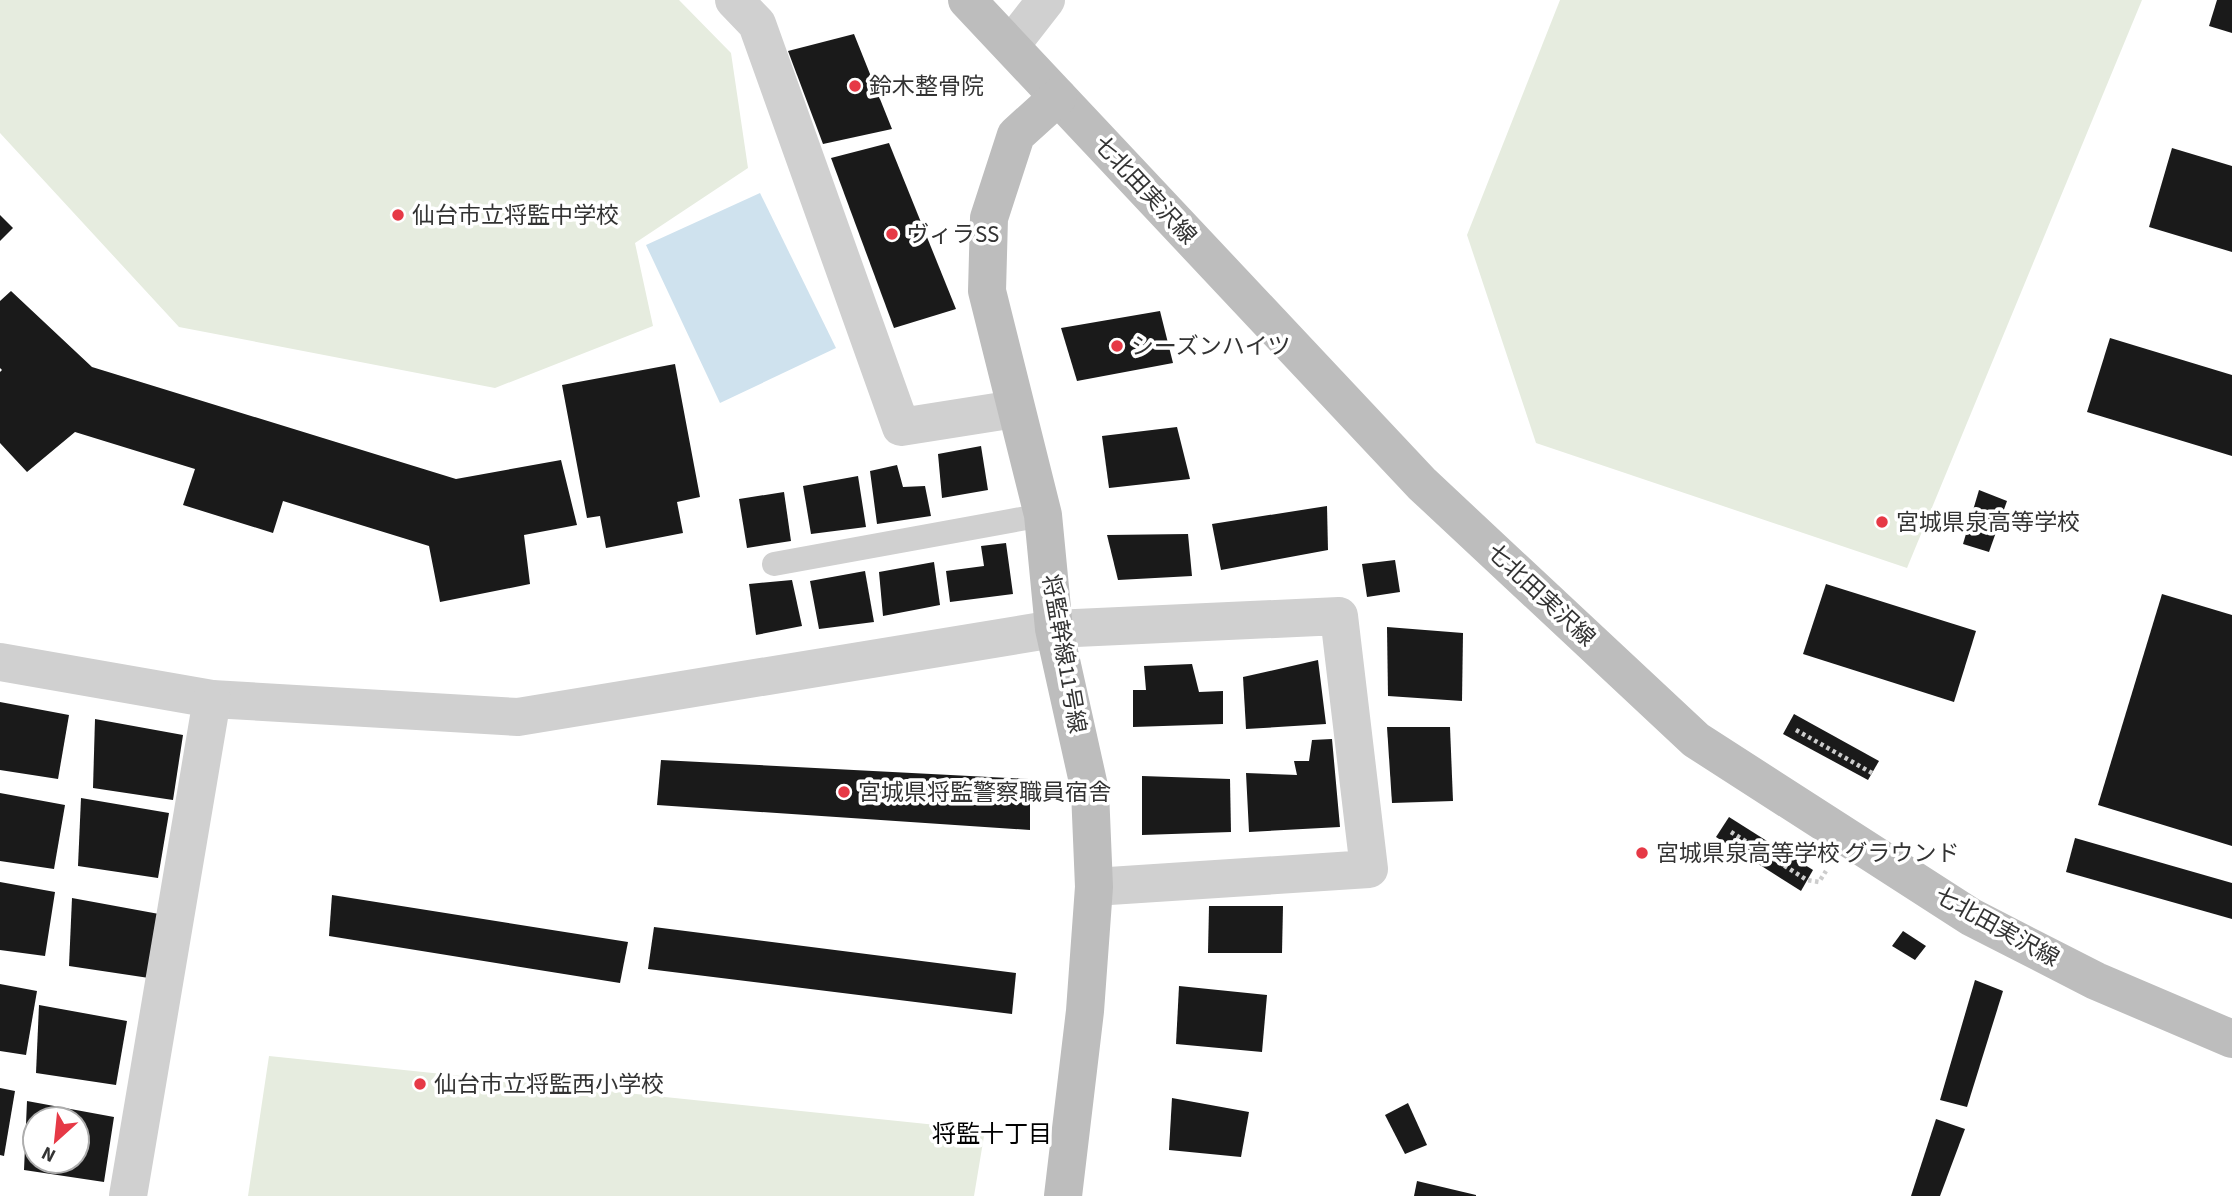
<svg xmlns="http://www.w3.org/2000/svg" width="2232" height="1196" viewBox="0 0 2232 1196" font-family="'Source Sans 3','Noto Sans JP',sans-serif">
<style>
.green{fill:#e6ecdf}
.water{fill:#cfe2ee}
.building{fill:#1a1a1a;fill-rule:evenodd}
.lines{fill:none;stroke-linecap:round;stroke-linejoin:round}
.path{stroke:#cdcdcd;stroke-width:4.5;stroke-dasharray:3.5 3.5;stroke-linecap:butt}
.lane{stroke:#d0d0d0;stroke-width:24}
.street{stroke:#d0d0d0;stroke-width:38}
.secondary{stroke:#bdbdbd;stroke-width:38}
.poi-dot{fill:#e63946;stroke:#fff;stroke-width:2.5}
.labels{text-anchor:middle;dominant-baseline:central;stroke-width:7;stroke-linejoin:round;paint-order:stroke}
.poi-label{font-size:23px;fill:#333;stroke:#fff;text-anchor:start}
.street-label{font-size:23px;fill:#333;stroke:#fff}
.neighbourhood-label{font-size:24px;fill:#000;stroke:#fff}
</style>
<rect width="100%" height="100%" fill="#fff"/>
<g class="green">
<path d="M 0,0 L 679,0 L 731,53 L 748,168 L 635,243 L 653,326 L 495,388 L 179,327 L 0,133 Z"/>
<path d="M 1560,0 L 2142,0 L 1907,568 L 1536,443 L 1467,235 Z"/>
<path d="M 269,1056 L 985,1130 L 974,1196 L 248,1196 Z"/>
</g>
<path class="water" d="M 760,193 L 836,348 L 720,403 L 646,245 Z"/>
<g class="building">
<path d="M 2217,0 L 2232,0 L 2232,33 L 2209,26 Z"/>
<path d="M 854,34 L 892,129 L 823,144 L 788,51 Z"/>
<path d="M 889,143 L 956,309 L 894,328 L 831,158 Z"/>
<path d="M 2172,148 L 2232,166 L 2232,252 L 2149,227 Z"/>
<path d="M 0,215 L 13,228 L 0,241 Z"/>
<path d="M 11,291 L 92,367 L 456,479 L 561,460 L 577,525 L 524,535 L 530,584 L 440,602 L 429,546 L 283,501 L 273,533 L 183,505 L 195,469 L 75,432 L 27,472 L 0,443 L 0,372 L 2,370 L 0,368 L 0,301 Z"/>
<path d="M 1160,311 L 1173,363 L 1077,381 L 1061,328 Z"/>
<path d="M 2110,338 L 2232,375 L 2232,456 L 2087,412 Z"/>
<path d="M 675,364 L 700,497 L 677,502 L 683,533 L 606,548 L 600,516 L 587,518 L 562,385 Z"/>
<path d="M 1177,427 L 1190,479 L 1109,488 L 1102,436 Z"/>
<path d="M 981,446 L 988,490 L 942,498 L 938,454 Z"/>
<path d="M 897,465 L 903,487 L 925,486 L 931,516 L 877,524 L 870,471 Z"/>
<path d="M 858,476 L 866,527 L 811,534 L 803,486 Z"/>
<path d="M 1979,490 L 2007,501 L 1989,552 L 1963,544 Z"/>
<path d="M 784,492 L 791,541 L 747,548 L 739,499 Z"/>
<path d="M 1327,506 L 1328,550 L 1221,570 L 1212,524 Z"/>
<path d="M 1188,534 L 1192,576 L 1118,580 L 1107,535 Z"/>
<path d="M 1006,543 L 1013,594 L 950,602 L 946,571 L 984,566 L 981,546 Z"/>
<path d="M 1395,560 L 1400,592 L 1367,597 L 1362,564 Z"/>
<path d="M 934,562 L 940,605 L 883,616 L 879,572 Z"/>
<path d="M 865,571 L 874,622 L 819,629 L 810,581 Z"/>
<path d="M 792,580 L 802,626 L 756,635 L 749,584 Z"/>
<path d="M 1826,584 L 1976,631 L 1954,702 L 1803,654 Z"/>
<path d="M 2162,594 L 2232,615 L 2232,846 L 2098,805 Z"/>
<path d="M 1387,627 L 1463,633 L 1462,701 L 1388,696 Z"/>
<path d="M 1318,660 L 1326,724 L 1246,729 L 1243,677 Z"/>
<path d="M 1192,664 L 1199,692 L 1223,691 L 1223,724 L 1133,727 L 1133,690 L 1146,690 L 1144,666 Z"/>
<path d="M 0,702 L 69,715 L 58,779 L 0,770 Z"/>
<path d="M 1794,714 L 1879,761 L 1868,780 L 1783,734 Z"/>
<path d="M 95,719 L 183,735 L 173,800 L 93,788 Z"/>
<path d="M 1387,727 L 1450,727 L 1453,801 L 1392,803 Z"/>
<path d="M 1332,739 L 1340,827 L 1249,832 L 1246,773 L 1297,775 L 1294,761 L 1309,761 L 1312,740 Z"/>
<path d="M 661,760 L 1030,779 L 1030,830 L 657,805 Z"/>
<path d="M 1142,776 L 1230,779 L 1231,832 L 1142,835 Z"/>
<path d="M 0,793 L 65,805 L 54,869 L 0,861 Z"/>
<path d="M 81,798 L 169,813 L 158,878 L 78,866 Z"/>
<path d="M 1729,817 L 1813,870 L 1801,891 L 1716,837 Z"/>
<path d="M 2075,838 L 2232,883 L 2232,919 L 2066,872 Z"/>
<path d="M 0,882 L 55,892 L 45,956 L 0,950 Z"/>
<path d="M 332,895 L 628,942 L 620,983 L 329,936 Z"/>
<path d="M 72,898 L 159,914 L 149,978 L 69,966 Z"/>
<path d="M 1209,906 L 1283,906 L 1282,953 L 1208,953 Z"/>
<path d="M 654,927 L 1016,973 L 1012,1014 L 648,969 Z"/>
<path d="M 1903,931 L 1926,946 L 1915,960 L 1892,946 Z"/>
<path d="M 1975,980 L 2003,991 L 1967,1107 L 1940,1100 Z"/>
<path d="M 0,984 L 37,991 L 26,1055 L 0,1051 Z"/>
<path d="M 1179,986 L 1267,995 L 1262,1052 L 1176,1044 Z"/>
<path d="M 39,1005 L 127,1021 L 116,1085 L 36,1073 Z"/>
<path d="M 0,1088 L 15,1091 L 4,1156 L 0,1155 Z"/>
<path d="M 1172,1098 L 1249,1112 L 1241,1157 L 1169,1150 Z"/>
<path d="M 27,1101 L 114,1117 L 104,1182 L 24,1170 ZM 35,1119 L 77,1119 L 77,1161 L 35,1161 Z"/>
<path d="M 1408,1103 L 1427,1145 L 1405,1154 L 1385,1115 Z"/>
<path d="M 1936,1119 L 1965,1129 L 1940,1196 L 1911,1196 Z"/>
<path d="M 1417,1181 L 1476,1195 L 1476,1196 L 1414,1196 Z"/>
</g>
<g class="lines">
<g class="path">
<path d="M 1796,730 L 1872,773"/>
<path d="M 1731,832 L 1807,880 L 1819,882 L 1826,871"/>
</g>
<path class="lane" d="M 774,564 L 1043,515"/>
<g class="street">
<path d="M 734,0 L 757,24 L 901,427 L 1015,409"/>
<path d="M 1011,45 L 1046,0"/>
<path d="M 0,662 L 212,699 L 518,717 L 1054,629 L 1339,616 L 1369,869 L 1094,887"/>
<path d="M 128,1196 L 212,699"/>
</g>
<g class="secondary">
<path d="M 967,0 L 1422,484 L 1696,740 L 1971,917 L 2096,981 L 2232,1039"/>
<path d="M 1058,97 L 1016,135 L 989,218 L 987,291 L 1043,515 L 1054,629 L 1090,791 L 1094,887 L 1085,1011 L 1063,1196"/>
</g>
</g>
<g class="poi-dot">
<circle cx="855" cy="86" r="7"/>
<circle cx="398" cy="215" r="7"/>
<circle cx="892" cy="234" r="7"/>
<circle cx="1117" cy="346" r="7"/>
<circle cx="1882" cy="522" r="7"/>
<circle cx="844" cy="792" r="7"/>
<circle cx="1642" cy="853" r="7"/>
<circle cx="420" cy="1084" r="7"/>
</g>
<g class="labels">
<g class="poi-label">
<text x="869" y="86">鈴木整骨院</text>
<text x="412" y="215">仙台市立将監中学校</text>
<text x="906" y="234">ヴィラSS</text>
<text x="1131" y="346">シーズンハイツ</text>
<text x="1896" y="522">宮城県泉高等学校</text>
<text x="858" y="792">宮城県将監警察職員宿舎</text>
<text x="1656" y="853">宮城県泉高等学校 グラウンド</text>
<text x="434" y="1084">仙台市立将監西小学校</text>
</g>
<g class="street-label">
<text transform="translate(1145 190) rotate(47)">七北田実沢線</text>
<text transform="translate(1541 595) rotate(43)">七北田実沢線</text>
<text transform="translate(1064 654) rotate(80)">将監幹線11号線</text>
<text transform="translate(1997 927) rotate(29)">七北田実沢線</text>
</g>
<g class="neighbourhood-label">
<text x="992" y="1134">将監十丁目</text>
</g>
</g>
<g transform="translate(56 1140) rotate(207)"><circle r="33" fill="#ffffff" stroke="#adadad" stroke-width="2"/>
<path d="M0-5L12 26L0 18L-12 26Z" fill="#e63946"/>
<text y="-10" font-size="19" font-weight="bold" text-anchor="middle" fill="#333333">N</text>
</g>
</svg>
